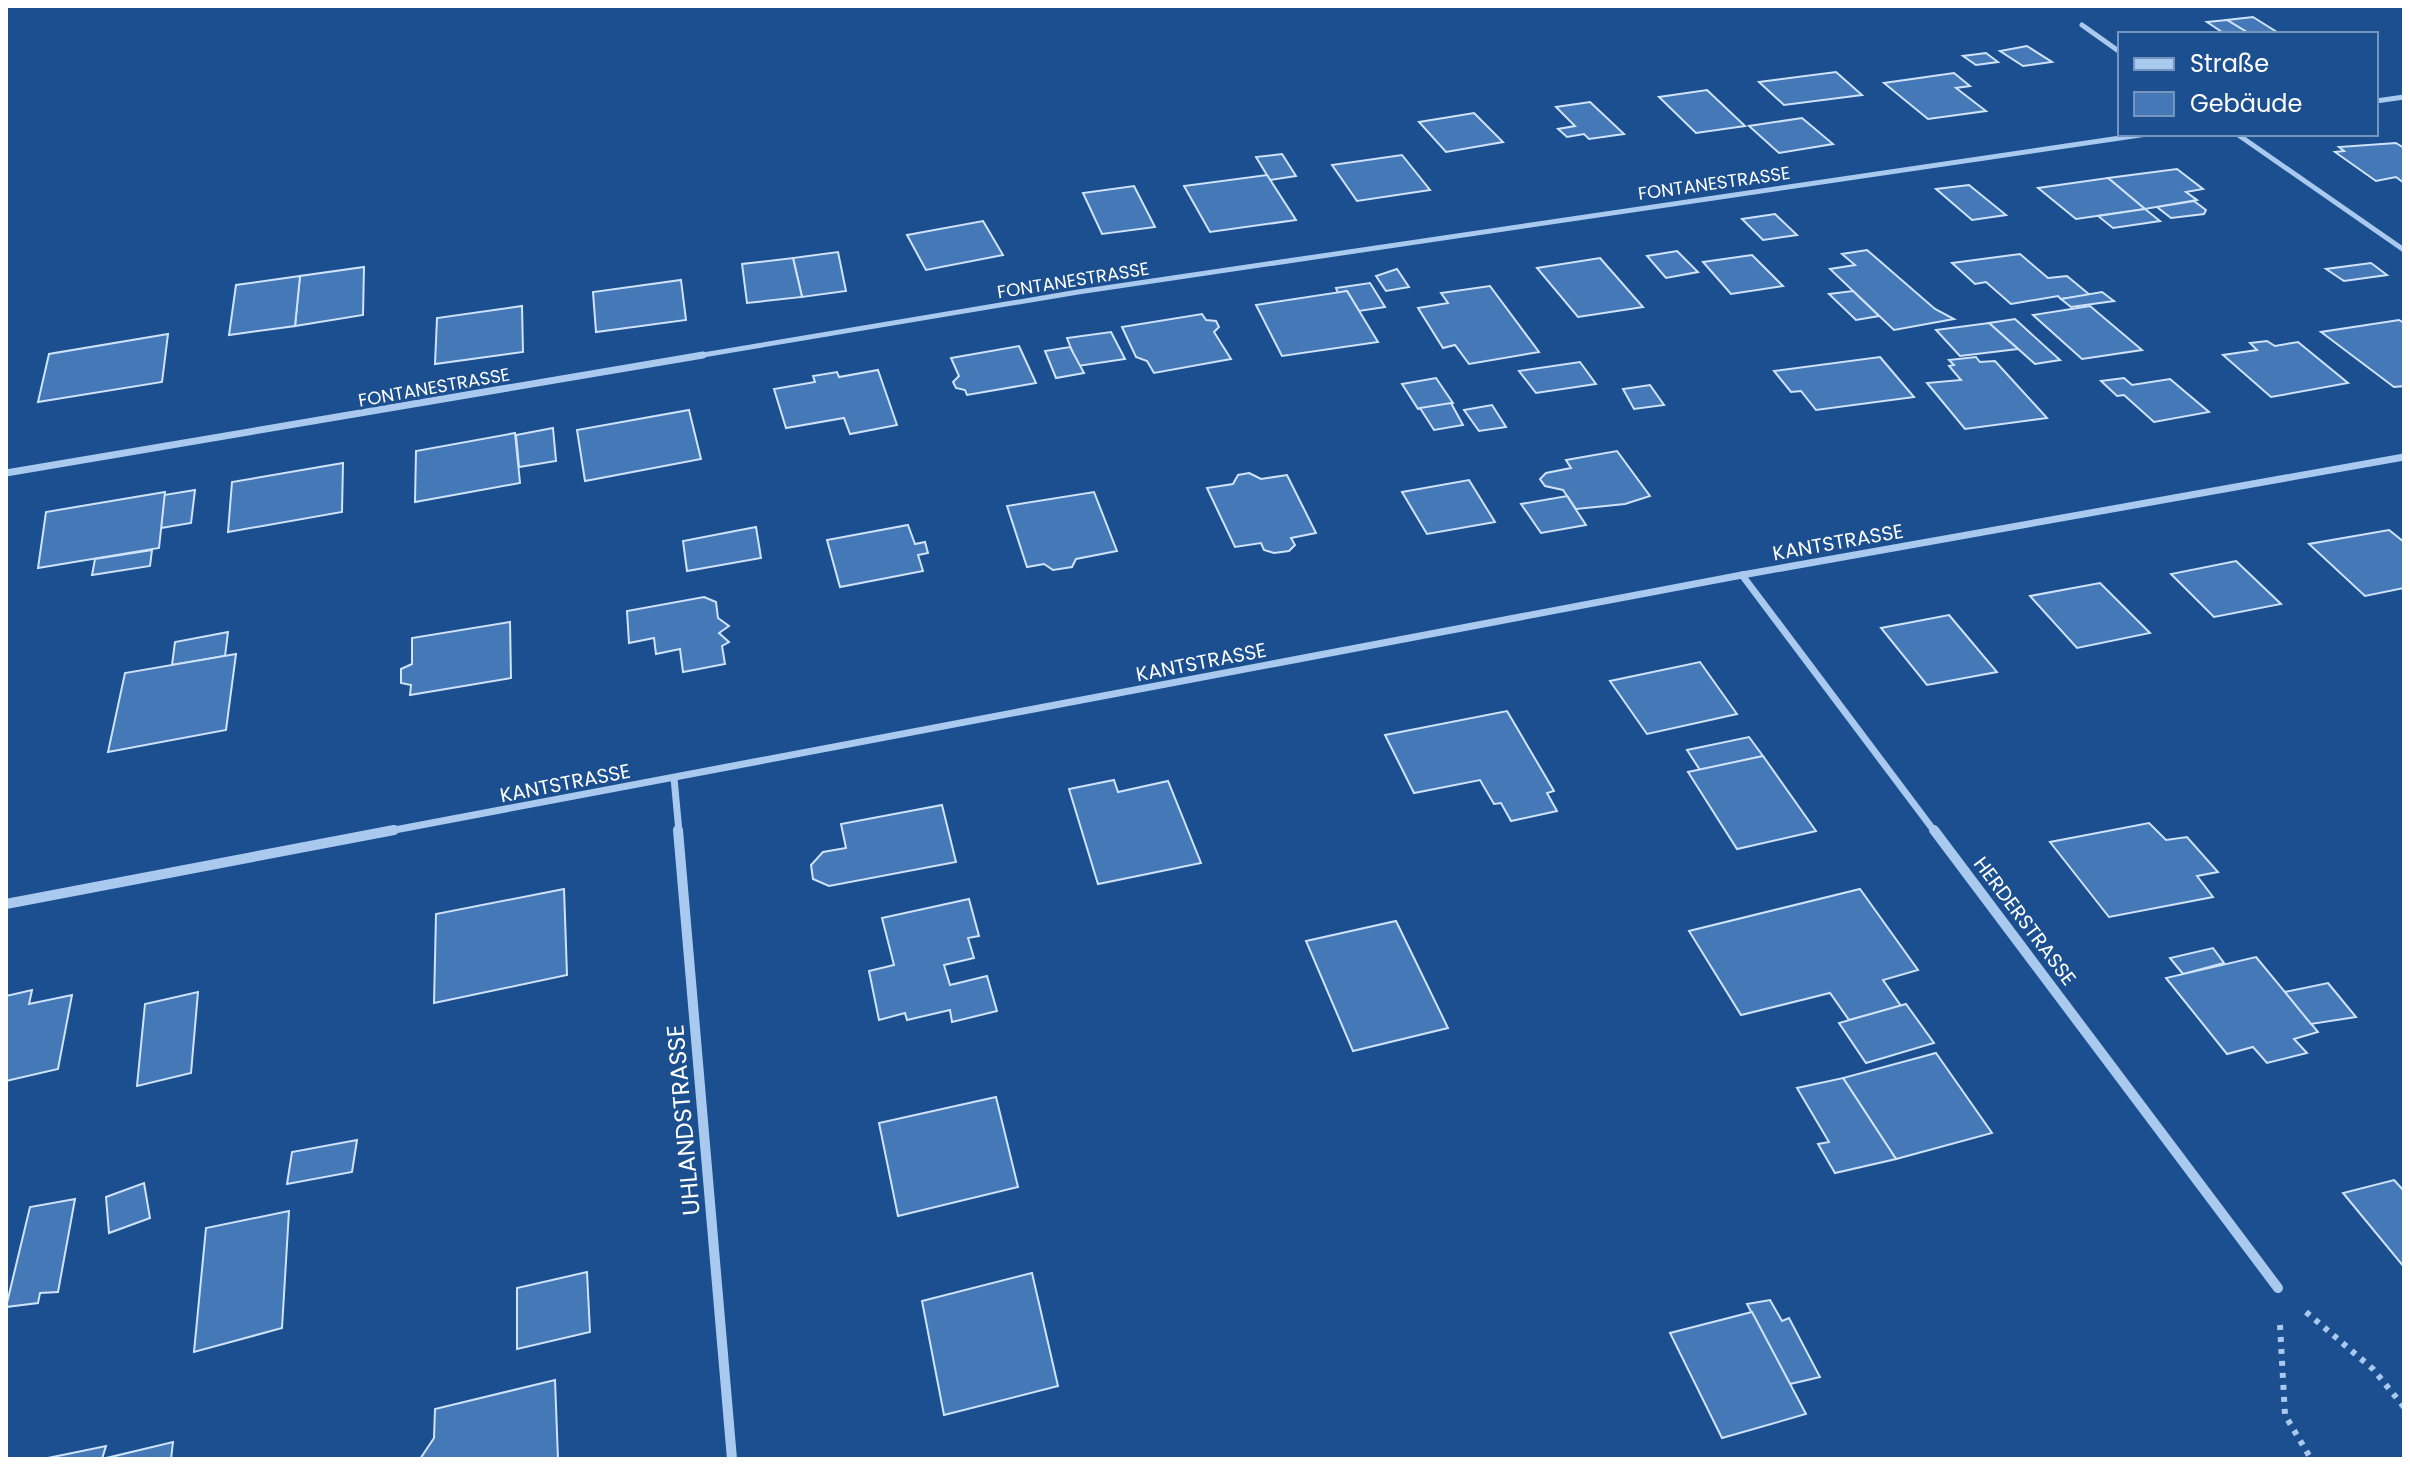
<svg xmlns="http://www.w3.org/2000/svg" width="2410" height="1465" viewBox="0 0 2410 1465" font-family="Poppins,sans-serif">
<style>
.building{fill:#4478b7;stroke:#cfe3fa;stroke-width:2}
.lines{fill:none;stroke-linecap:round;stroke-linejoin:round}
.path{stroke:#a9c9ee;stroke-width:6;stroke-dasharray:5 7;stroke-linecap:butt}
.minor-far2{stroke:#a9c9ee;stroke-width:5}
.minor-far1{stroke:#a9c9ee;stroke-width:7}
.minor{stroke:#a9c9ee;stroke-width:10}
.labels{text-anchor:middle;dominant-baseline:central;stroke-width:6;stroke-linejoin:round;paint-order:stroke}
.far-street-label{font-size:18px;fill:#fff;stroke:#1b4f8f}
.street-label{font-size:20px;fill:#fff;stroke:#1b4f8f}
.near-street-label{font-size:24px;fill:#fff;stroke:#1b4f8f}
</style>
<rect width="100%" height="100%" fill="#1b4f8f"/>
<g class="building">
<path d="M 2253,17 L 2280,34 L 2250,34 L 2227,20 Z"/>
<path d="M 2227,20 L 2250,34 L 2225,34 L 2207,22 Z"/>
<path d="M 2027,46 L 2052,62 L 2023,66 L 2000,51 Z"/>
<path d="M 1986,53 L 1998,62 L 1976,65 L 1963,56 Z"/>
<path d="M 1836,72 L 1862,95 L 1784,105 L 1759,82 Z"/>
<path d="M 1954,73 L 1970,86 L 1956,88 L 1986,111 L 1928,119 L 1884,83 Z"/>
<path d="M 1707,90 L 1745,126 L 1696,133 L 1659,97 Z"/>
<path d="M 1590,102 L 1624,134 L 1589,139 L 1584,134 L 1567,137 L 1558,129 L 1575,126 L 1556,107 Z"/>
<path d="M 1474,113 L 1503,142 L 1446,152 L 1419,122 Z"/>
<path d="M 1802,118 L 1833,144 L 1779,153 L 1749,126 Z"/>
<path d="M 2396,143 L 2404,148 L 2404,183 L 2396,177 L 2376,181 L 2335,152 L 2344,151 L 2339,147 Z"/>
<path d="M 1282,154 L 1296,176 L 1270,180 L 1256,157 Z"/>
<path d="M 1402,155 L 1430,190 L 1357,201 L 1332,165 Z"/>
<path d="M 2177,169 L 2203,189 L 2186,192 L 2197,200 L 2145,209 L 2108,178 Z"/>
<path d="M 1267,175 L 1296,220 L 1210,232 L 1184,186 Z"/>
<path d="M 2108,178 L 2145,209 L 2076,219 L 2038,188 Z"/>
<path d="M 1969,185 L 2006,215 L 1972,220 L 1936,189 Z"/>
<path d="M 1134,186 L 1155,227 L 1102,234 L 1083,193 Z"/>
<path d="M 2194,201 L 2206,210 L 2204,214 L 2171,218 L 2157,207 Z"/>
<path d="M 2145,209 L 2160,221 L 2113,228 L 2098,216 Z"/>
<path d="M 1775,214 L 1797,235 L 1763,240 L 1742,219 Z"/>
<path d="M 983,221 L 1003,255 L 926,270 L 907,235 Z"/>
<path d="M 1867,250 L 1935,309 L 1954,319 L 1894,330 L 1830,269 L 1855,265 L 1842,254 Z"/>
<path d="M 1677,251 L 1698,272 L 1666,278 L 1647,256 Z"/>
<path d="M 838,252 L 846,291 L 802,297 L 793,258 Z"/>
<path d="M 2020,254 L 2048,278 L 2067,276 L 2090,295 L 2061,299 L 2058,296 L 2011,304 L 1986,282 L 1975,284 L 1952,263 Z"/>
<path d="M 1752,255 L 1783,286 L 1731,294 L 1703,262 Z"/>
<path d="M 793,258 L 802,297 L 747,303 L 742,264 Z"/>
<path d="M 1600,258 L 1643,307 L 1578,317 L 1537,268 Z"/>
<path d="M 2371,263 L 2387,275 L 2344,281 L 2326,269 Z"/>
<path d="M 364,267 L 363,315 L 295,326 L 300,276 Z"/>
<path d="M 1397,269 L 1409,287 L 1386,291 L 1376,276 Z"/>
<path d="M 300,276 L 295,326 L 229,335 L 236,285 Z"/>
<path d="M 681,280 L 686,320 L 596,332 L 593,292 Z"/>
<path d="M 1370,283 L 1385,307 L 1359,311 L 1347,291 L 1338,293 L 1336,288 Z"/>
<path d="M 1490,286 L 1539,352 L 1469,364 L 1455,345 L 1443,348 L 1418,308 L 1448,303 L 1441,293 Z"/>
<path d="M 1347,291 L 1378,342 L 1282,356 L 1256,305 Z"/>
<path d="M 1853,291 L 1879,316 L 1856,320 L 1829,294 Z"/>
<path d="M 2102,292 L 2114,301 L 2071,307 L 2061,299 Z"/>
<path d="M 522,306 L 523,352 L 435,364 L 437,318 Z"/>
<path d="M 2090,306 L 2142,350 L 2082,359 L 2033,315 Z"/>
<path d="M 1202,314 L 1206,320 L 1216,321 L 1219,327 L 1214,332 L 1231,359 L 1154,373 L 1147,361 L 1136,357 L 1122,327 Z"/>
<path d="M 2015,319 L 2060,360 L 2035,364 L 1989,323 Z"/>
<path d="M 2399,320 L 2404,323 L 2404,386 L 2394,387 L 2321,332 Z"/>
<path d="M 1989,323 L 2018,349 L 1960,356 L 1936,330 Z"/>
<path d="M 1111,332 L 1125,359 L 1078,366 L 1067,338 Z"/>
<path d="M 168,334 L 162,382 L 38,402 L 49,354 Z"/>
<path d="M 2267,341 L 2275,346 L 2298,342 L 2348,383 L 2271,397 L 2223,355 L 2257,350 L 2250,343 Z"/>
<path d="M 1019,346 L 1036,383 L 967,395 L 965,390 L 956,388 L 953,382 L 959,376 L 951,358 Z"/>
<path d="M 1070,347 L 1084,373 L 1056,378 L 1045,351 Z"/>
<path d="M 1880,357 L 1914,397 L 1816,410 L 1801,391 L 1791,392 L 1774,371 Z"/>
<path d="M 1976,357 L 1980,362 L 1995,361 L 2047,418 L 1965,429 L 1927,383 L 1961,380 L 1949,366 L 1954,365 L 1949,360 Z"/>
<path d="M 1580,362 L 1596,384 L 1536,393 L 1519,371 Z"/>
<path d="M 878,370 L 897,425 L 850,434 L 844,418 L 786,428 L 774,389 L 815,382 L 813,376 L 837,372 L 839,377 Z"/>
<path d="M 1436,378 L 1453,403 L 1418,409 L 1402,384 Z"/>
<path d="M 2124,378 L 2132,385 L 2170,379 L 2209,412 L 2154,422 L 2124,395 L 2117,396 L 2101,381 Z"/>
<path d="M 1650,385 L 1664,405 L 1634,409 L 1623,389 Z"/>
<path d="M 1451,403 L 1463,425 L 1434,430 L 1420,408 Z"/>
<path d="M 1492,405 L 1506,427 L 1479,431 L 1464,410 Z"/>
<path d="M 689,410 L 701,459 L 585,481 L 577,430 Z"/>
<path d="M 553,428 L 556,461 L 519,467 L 516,435 Z"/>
<path d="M 515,433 L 520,483 L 415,502 L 416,451 Z"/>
<path d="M 1617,451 L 1650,496 L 1625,504 L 1576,509 L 1563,490 L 1545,486 L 1540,479 L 1546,473 L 1571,468 L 1566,460 Z"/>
<path d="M 343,463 L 342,512 L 228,532 L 232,482 Z"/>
<path d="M 1249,473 L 1261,479 L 1287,475 L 1316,533 L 1291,538 L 1295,545 L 1289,551 L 1274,553 L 1264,550 L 1261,543 L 1235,547 L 1207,488 L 1233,484 L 1238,475 Z"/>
<path d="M 1469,480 L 1495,522 L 1427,534 L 1402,492 Z"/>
<path d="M 195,490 L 191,523 L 161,528 L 164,495 Z"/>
<path d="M 165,492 L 159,548 L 38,568 L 46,512 Z"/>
<path d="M 1094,492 L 1117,551 L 1076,559 L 1072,567 L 1053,570 L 1044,564 L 1027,567 L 1007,506 Z"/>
<path d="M 1567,496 L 1586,525 L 1541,533 L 1521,504 Z"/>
<path d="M 908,525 L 915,544 L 925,542 L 928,553 L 918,555 L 923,571 L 840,587 L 827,540 Z"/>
<path d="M 756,527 L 761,558 L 687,571 L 683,541 Z"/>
<path d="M 2389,530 L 2404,542 L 2404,588 L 2365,596 L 2309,544 Z"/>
<path d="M 152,550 L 150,566 L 92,575 L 95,559 Z"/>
<path d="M 2236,561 L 2281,604 L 2214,617 L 2171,574 Z"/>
<path d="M 2100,583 L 2150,633 L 2077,648 L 2030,596 Z"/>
<path d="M 704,597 L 716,602 L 718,618 L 729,626 L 719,633 L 729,642 L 722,646 L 725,664 L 683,672 L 680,649 L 656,654 L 654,638 L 629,643 L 627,611 Z"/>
<path d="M 1949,615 L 1997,672 L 1927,685 L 1881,628 Z"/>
<path d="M 510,622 L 511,678 L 410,695 L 411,685 L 401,683 L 401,669 L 412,664 L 412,638 Z"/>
<path d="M 228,632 L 225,656 L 172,665 L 175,642 Z"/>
<path d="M 236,654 L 226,730 L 108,752 L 125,673 Z"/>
<path d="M 1700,662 L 1737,714 L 1647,734 L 1610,681 Z"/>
<path d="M 1507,711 L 1554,791 L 1547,793 L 1557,811 L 1511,821 L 1501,803 L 1494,804 L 1480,780 L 1414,793 L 1385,735 Z"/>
<path d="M 1749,737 L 1763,756 L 1700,770 L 1687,750 Z"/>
<path d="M 1763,756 L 1816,831 L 1737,849 L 1688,772 Z"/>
<path d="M 1114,780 L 1118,792 L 1168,781 L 1201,863 L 1098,884 L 1069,789 Z"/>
<path d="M 942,805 L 956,862 L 829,886 L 813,879 L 811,865 L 823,852 L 846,848 L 841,824 Z"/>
<path d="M 2149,823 L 2166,840 L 2187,837 L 2218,872 L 2197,876 L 2213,897 L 2109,917 L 2050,842 Z"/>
<path d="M 564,889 L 567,975 L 434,1003 L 436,914 Z"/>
<path d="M 1860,889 L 1918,970 L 1883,980 L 1901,1006 L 1849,1020 L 1830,993 L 1741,1015 L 1689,931 Z"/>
<path d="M 969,899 L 979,936 L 968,938 L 974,958 L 944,965 L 950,985 L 987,976 L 997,1011 L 952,1022 L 950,1010 L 907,1020 L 905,1013 L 879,1020 L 869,971 L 894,965 L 882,918 Z"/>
<path d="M 1396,921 L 1448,1028 L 1353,1051 L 1306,941 Z"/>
<path d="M 2213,948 L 2224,963 L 2183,974 L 2170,958 Z"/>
<path d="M 2256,957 L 2318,1032 L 2294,1039 L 2307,1053 L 2267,1063 L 2253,1047 L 2227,1054 L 2166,978 Z"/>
<path d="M 2328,983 L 2356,1017 L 2311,1024 L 2285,992 Z"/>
<path d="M 32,990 L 29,1004 L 72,995 L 58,1069 L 6,1081 L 6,996 Z"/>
<path d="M 198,992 L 191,1073 L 137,1086 L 145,1004 Z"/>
<path d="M 1906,1004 L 1934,1043 L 1866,1063 L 1839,1023 Z"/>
<path d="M 1936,1053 L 1992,1133 L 1896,1159 L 1843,1078 Z"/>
<path d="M 1843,1078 L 1896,1159 L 1835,1173 L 1818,1144 L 1829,1142 L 1797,1088 Z"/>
<path d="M 996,1097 L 1018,1187 L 898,1216 L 879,1123 Z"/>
<path d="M 357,1140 L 352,1172 L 287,1184 L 292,1152 Z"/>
<path d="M 2394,1180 L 2404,1191 L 2404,1267 L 2343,1193 Z"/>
<path d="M 144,1183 L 150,1218 L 109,1233 L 106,1197 Z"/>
<path d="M 75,1199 L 58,1292 L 40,1293 L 38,1303 L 6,1307 L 30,1207 Z"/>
<path d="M 289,1211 L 282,1328 L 194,1352 L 206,1228 Z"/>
<path d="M 587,1272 L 590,1332 L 517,1349 L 517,1288 Z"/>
<path d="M 1032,1273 L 1058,1386 L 944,1415 L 922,1301 Z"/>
<path d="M 1770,1300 L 1782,1321 L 1789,1318 L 1820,1377 L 1790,1384 L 1747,1304 Z"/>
<path d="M 1752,1312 L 1806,1414 L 1722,1438 L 1670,1333 Z"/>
<path d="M 555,1380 L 558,1459 L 420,1459 L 434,1438 L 435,1409 Z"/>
<path d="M 173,1442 L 171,1459 L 43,1459 L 106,1446 L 102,1459 Z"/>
</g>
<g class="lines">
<g class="path">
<path d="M 2306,1312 L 2373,1369 L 2404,1407"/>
<path d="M 2280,1325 L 2285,1415 L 2311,1459"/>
</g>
<g class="minor-far2">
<path d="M 2082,25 L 2120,52"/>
<path d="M 2376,101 L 2404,97"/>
<path d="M 2237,134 L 2404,250"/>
<path d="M 691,357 L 1078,292 L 2147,134"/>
</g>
<g class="minor-far1">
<path d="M 6,473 L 703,355"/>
<path d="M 1742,575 L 1935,832"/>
<path d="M 674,778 L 679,832"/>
<path d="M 384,832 L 1742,575 L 2404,457"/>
</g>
<g class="minor">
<path d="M 678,830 L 732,1459"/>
<path d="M 1934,830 L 2278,1288"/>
<path d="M 6,904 L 394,830"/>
</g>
</g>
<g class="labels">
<g class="far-street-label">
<text transform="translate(1714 183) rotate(-8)">FONTANESTRASSE</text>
<text transform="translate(1073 280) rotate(-9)">FONTANESTRASSE</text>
<text transform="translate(434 387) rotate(-10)">FONTANESTRASSE</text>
</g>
<g class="street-label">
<text transform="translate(1838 542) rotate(-10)">KANTSTRASSE</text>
<text transform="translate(1201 662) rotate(-11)">KANTSTRASSE</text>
<text transform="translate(565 783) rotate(-11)">KANTSTRASSE</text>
<text transform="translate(2025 921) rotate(53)">HERDERSTRASSE</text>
</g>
<g class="near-street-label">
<text transform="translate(683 1120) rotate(-95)">UHLANDSTRASSE</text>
</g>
</g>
<rect width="2410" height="1465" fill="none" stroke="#ffffff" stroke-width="16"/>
<rect x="2118" y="32" width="260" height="104" fill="#1b4f8f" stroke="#7695bc" stroke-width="2"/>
<rect x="2134" y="58" width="40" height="12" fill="#a9c9ee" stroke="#7695bc" stroke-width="2"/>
<text x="2190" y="72" font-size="24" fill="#ffffff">Straße</text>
<rect x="2134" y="92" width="40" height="24" fill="#4478b7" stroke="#7695bc" stroke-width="2"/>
<text x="2190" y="112" font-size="24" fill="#ffffff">Gebäude</text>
</svg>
